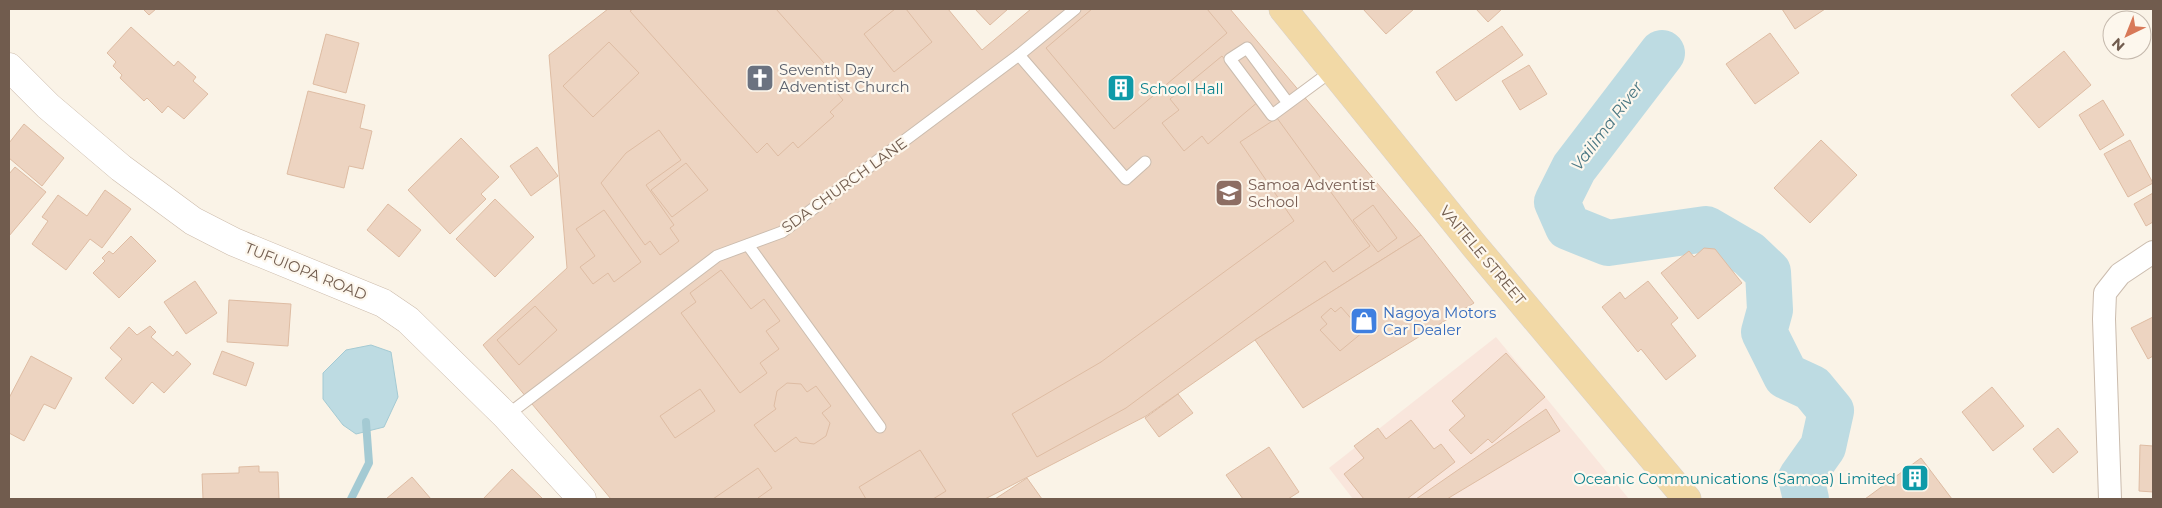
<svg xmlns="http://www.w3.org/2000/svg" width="2162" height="508" viewBox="0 0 2162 508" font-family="Montserrat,sans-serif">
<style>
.commercial{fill:#f9e6dc}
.water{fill:#bddbe2;stroke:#a4cad3}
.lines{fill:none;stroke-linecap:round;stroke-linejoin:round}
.stream{stroke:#a4cad3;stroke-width:8}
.river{stroke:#bddbe2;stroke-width:46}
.building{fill:#edd4c1;stroke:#debca3}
.lane-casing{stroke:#cbbcae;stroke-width:13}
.street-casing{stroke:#cbbcae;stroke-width:24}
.secondary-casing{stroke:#cdbcac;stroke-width:29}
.primary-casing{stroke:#d7d1cd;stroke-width:29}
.lane{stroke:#fff;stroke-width:11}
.street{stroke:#fff;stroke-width:22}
.secondary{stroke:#fff;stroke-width:28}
.primary{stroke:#f2d9a6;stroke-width:28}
.labels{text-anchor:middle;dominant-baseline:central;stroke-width:4.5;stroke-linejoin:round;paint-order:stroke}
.worship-label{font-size:15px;fill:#5b616d;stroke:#fdf7ed;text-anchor:start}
.culture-label{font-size:15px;fill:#0d838f;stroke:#fdf7ed;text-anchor:start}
.education-label{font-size:15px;fill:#785e54;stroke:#fdf7ed;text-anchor:start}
.street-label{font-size:15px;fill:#715c4e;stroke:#fdf7ed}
.shop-label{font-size:15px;fill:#366cbe;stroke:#fdf7ed;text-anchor:start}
.water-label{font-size:16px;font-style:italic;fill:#4a7783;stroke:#fdf7ed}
</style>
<rect width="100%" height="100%" fill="#faf3e7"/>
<path class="commercial" d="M 1496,337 L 1629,499 L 1353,499 L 1329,468 Z"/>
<path class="water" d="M 371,345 L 391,352 L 398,397 L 384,427 L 356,434 L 343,425 L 323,399 L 323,373 L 346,350 Z"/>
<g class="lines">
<path class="stream" d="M 351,499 L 369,463 L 366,422"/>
<path class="river" d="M 1662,53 L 1574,168 L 1557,202 L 1568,227 L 1608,243 L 1706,229 L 1749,254 L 1768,272 L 1770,310 L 1764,332 L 1786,376 L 1812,388 L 1831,411 L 1823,447 L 1801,478 L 1806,499"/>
</g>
<g class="building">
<path d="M 143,9 L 156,9 L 149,15 Z"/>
<path d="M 608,9 L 948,9 L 982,50 L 1031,9 L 1230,9 L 1421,235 L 1255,340 L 1146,416 L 985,499 L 611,499 L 483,345 L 567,268 L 549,55 Z"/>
<path d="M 633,9 L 776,9 L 840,81 L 833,88 L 843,100 L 830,112 L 834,116 L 798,148 L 793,142 L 778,156 L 767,143 L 757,153 L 630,11 Z"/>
<path d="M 895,9 L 906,9 L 932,42 L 894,72 L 864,34 Z"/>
<path d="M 975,9 L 1008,9 L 990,25 Z"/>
<path d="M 1092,9 L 1207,9 L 1227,33 L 1114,129 L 1046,48 Z"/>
<path d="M 1363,9 L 1414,9 L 1386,34 Z"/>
<path d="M 1476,9 L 1502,9 L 1488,22 Z"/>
<path d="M 1782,9 L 1825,9 L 1795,29 Z"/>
<path d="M 1502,26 L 1523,55 L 1456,101 L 1436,72 Z"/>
<path d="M 131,27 L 174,66 L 178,61 L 196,77 L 193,81 L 208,94 L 184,119 L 168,106 L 162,113 L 147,98 L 144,101 L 120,78 L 122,75 L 113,66 L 116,62 L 107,53 Z"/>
<path d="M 1770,33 L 1799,73 L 1755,104 L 1726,64 Z"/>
<path d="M 326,34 L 359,43 L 346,93 L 313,84 Z"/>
<path d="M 609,42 L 639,73 L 593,117 L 563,86 Z"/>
<path d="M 2064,51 L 2091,85 L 2039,128 L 2011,95 Z"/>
<path d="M 1222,56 L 1259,101 L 1208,144 L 1202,136 L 1184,151 L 1162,123 L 1179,110 L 1170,99 Z"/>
<path d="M 1529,65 L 1547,94 L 1520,110 L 1502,81 Z"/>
<path d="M 308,91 L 365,105 L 360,128 L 372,131 L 363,169 L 349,166 L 344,188 L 287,174 Z"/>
<path d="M 2103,100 L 2124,135 L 2100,150 L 2079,115 Z"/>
<path d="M 1277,118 L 1370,246 L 1333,272 L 1325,261 L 1126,408 L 1037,457 L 1012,414 L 1101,362 L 1294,221 L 1240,142 Z"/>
<path d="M 24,124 L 64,158 L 42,186 L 9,158 L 9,143 Z"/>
<path d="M 659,130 L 681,160 L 646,185 L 674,225 L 670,228 L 679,241 L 660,255 L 650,241 L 645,245 L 601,183 L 626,153 Z"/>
<path d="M 461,138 L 499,177 L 481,194 L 486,199 L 450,234 L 408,190 Z"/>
<path d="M 1821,140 L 1857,175 L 1810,223 L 1774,188 Z"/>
<path d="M 2130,140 L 2153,183 L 2128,197 L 2104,154 Z"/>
<path d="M 537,147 L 558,176 L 531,196 L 510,166 Z"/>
<path d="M 686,163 L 708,190 L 672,217 L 651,190 Z"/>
<path d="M 15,167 L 46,192 L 9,236 L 9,174 Z"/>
<path d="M 105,190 L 131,209 L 102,248 L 90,239 L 66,270 L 32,244 L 48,221 L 42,217 L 58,195 L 87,216 Z"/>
<path d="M 2153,193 L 2153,222 L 2146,226 L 2134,204 Z"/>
<path d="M 495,199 L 534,237 L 495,277 L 456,239 Z"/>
<path d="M 388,204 L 421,230 L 399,257 L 367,230 Z"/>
<path d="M 1373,205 L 1397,238 L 1378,252 L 1353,220 Z"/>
<path d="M 604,210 L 641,262 L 614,282 L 608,273 L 593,284 L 580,267 L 595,256 L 576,229 Z"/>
<path d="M 1421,235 L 1474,303 L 1303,408 L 1255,340 Z"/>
<path d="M 131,236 L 156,261 L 119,298 L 93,273 L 105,261 L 102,258 L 109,251 L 113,254 Z"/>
<path d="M 1704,248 L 1715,249 L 1742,283 L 1698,319 L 1661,273 L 1689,251 L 1694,257 Z"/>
<path d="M 721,270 L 751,309 L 764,299 L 780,321 L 766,331 L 779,349 L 760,363 L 767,373 L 740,393 L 681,313 L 696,302 L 690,293 Z"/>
<path d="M 195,281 L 217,313 L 186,334 L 164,302 Z"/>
<path d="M 1648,281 L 1678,318 L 1671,324 L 1696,356 L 1666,380 L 1641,349 L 1638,352 L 1602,307 L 1620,292 L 1625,299 Z"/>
<path d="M 229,300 L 291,304 L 288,346 L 227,342 Z"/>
<path d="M 535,306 L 557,330 L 519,365 L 497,340 Z"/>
<path d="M 1341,307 L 1363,332 L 1340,351 L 1320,330 L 1327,324 L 1321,317 L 1331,308 L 1335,312 Z"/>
<path d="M 2153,317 L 2153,356 L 2148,359 L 2131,328 Z"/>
<path d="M 150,326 L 156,332 L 151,337 L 173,356 L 177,351 L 191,364 L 164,393 L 152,382 L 133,404 L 105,378 L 122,359 L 110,348 L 129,327 L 137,335 Z"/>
<path d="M 222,351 L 254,363 L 246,386 L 213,374 Z"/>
<path d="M 1506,353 L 1545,397 L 1492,443 L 1488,439 L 1471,454 L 1449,430 L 1465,416 L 1452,401 Z"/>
<path d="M 31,356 L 72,378 L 55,409 L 44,404 L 24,441 L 9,433 L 9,398 Z"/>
<path d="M 787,383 L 801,384 L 807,392 L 816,386 L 831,406 L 822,413 L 830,423 L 826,436 L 814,444 L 800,442 L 796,437 L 775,452 L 754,425 L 776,409 L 774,406 L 777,391 Z"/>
<path d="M 1992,387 L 2024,426 L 1993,451 L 1962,412 Z"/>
<path d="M 700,389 L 715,411 L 675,438 L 660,416 Z"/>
<path d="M 1178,394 L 1193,413 L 1159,437 L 1145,418 Z"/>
<path d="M 1546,409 L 1560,431 L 1447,499 L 1416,499 Z"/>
<path d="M 1411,420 L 1434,449 L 1441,444 L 1455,462 L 1407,499 L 1364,499 L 1344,474 L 1364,458 L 1354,446 L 1378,428 L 1386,439 Z"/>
<path d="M 2058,428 L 2078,452 L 2053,473 L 2033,449 Z"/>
<path d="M 2140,445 L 2153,446 L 2153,492 L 2139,491 Z"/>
<path d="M 1269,447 L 1299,492 L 1288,499 L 1243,499 L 1226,475 Z"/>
<path d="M 920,450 L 946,491 L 933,499 L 866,499 L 859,487 Z"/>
<path d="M 1921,458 L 1952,499 L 1865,499 Z"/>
<path d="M 259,466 L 259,472 L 278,472 L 279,499 L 203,499 L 202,474 L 239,473 L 239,467 Z"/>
<path d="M 758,468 L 772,488 L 758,498 L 759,499 L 713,499 Z"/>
<path d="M 512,469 L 542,498 L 541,499 L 483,499 Z"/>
<path d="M 412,477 L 431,499 L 386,499 Z"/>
<path d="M 1027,478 L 1042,499 L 995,499 Z"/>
</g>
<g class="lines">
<defs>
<g id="lane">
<path d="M 1019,55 L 1126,179 L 1145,162"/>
<path d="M 1288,103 L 1247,48 L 1230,59 L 1272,115 L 1333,70"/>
<path d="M 748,245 L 880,427"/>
<path d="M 506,416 L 717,256 L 782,232 L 1019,55 L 1075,9"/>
</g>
<path id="street" d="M 2110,499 L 2104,319 L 2105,293 L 2120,274 L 2153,252"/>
<path id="secondary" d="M 9,67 L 48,106 L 121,168 L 193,221 L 234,242 L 383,303 L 408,320 L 506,416 L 582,499"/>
<path id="primary" d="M 1283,9 L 1473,244 L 1687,499"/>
</defs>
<use href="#lane" class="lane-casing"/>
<use href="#street" class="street-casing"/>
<use href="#secondary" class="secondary-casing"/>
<use href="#primary" class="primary-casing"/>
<use href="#lane" class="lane"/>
<use href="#street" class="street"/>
<use href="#secondary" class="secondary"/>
<use href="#primary" class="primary"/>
</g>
<defs>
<symbol id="church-square" viewBox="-11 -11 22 22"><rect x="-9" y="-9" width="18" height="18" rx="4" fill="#6b7280" stroke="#fdf7ed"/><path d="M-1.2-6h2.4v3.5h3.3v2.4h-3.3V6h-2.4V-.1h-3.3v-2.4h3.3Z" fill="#fff"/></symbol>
<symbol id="building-square" viewBox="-11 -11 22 22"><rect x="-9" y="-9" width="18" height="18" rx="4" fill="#0f9aa8" stroke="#fdf7ed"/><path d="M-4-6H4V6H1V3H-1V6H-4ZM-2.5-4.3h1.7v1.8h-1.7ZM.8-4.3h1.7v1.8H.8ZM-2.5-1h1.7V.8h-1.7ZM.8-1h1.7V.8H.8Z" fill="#fff"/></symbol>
<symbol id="school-square" viewBox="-11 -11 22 22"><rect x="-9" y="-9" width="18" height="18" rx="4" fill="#8d6e63" stroke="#fdf7ed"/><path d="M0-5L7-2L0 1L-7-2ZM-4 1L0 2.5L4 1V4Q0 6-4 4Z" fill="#fff"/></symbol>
<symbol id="shop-square" viewBox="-11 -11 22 22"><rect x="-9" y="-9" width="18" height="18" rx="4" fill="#3f7fe0" stroke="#fdf7ed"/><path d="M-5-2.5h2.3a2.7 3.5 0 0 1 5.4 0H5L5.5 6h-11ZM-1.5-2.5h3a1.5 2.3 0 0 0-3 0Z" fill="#fff"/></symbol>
</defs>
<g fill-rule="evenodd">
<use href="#church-square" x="744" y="62" width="32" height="32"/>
<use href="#building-square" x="1105" y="72" width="32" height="32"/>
<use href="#school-square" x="1213" y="177" width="32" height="32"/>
<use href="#shop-square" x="1348" y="305" width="32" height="32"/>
<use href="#building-square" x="1899" y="462" width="32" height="32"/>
</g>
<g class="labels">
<g class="worship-label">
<text x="779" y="69">Seventh Day<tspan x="779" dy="17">Adventist Church</tspan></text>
</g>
<g class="culture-label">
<text x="1140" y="88">School Hall</text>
<text x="1896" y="478" text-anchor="end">Oceanic Communications (Samoa) Limited</text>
</g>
<g class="education-label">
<text x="1248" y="184">Samoa Adventist<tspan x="1248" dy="17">School</tspan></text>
</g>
<g class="street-label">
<text transform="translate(844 185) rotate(-36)">SDA CHURCH LANE</text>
<text transform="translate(1483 255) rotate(50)">VAITELE STREET</text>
<text transform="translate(306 271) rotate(22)">TUFUIOPA ROAD</text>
</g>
<g class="shop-label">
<text x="1383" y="312">Nagoya Motors<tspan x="1383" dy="17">Car Dealer</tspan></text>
</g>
<g class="water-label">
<text transform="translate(1607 126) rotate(-53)">Vailima River</text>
</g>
</g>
<rect width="2162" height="508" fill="none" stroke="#715c4e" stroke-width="20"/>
<g transform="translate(2127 35) rotate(223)"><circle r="24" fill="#fdf7ed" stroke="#c5b9ad"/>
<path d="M0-4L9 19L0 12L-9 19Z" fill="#d87958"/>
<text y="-8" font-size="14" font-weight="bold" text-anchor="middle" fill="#715c4e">N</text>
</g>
</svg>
